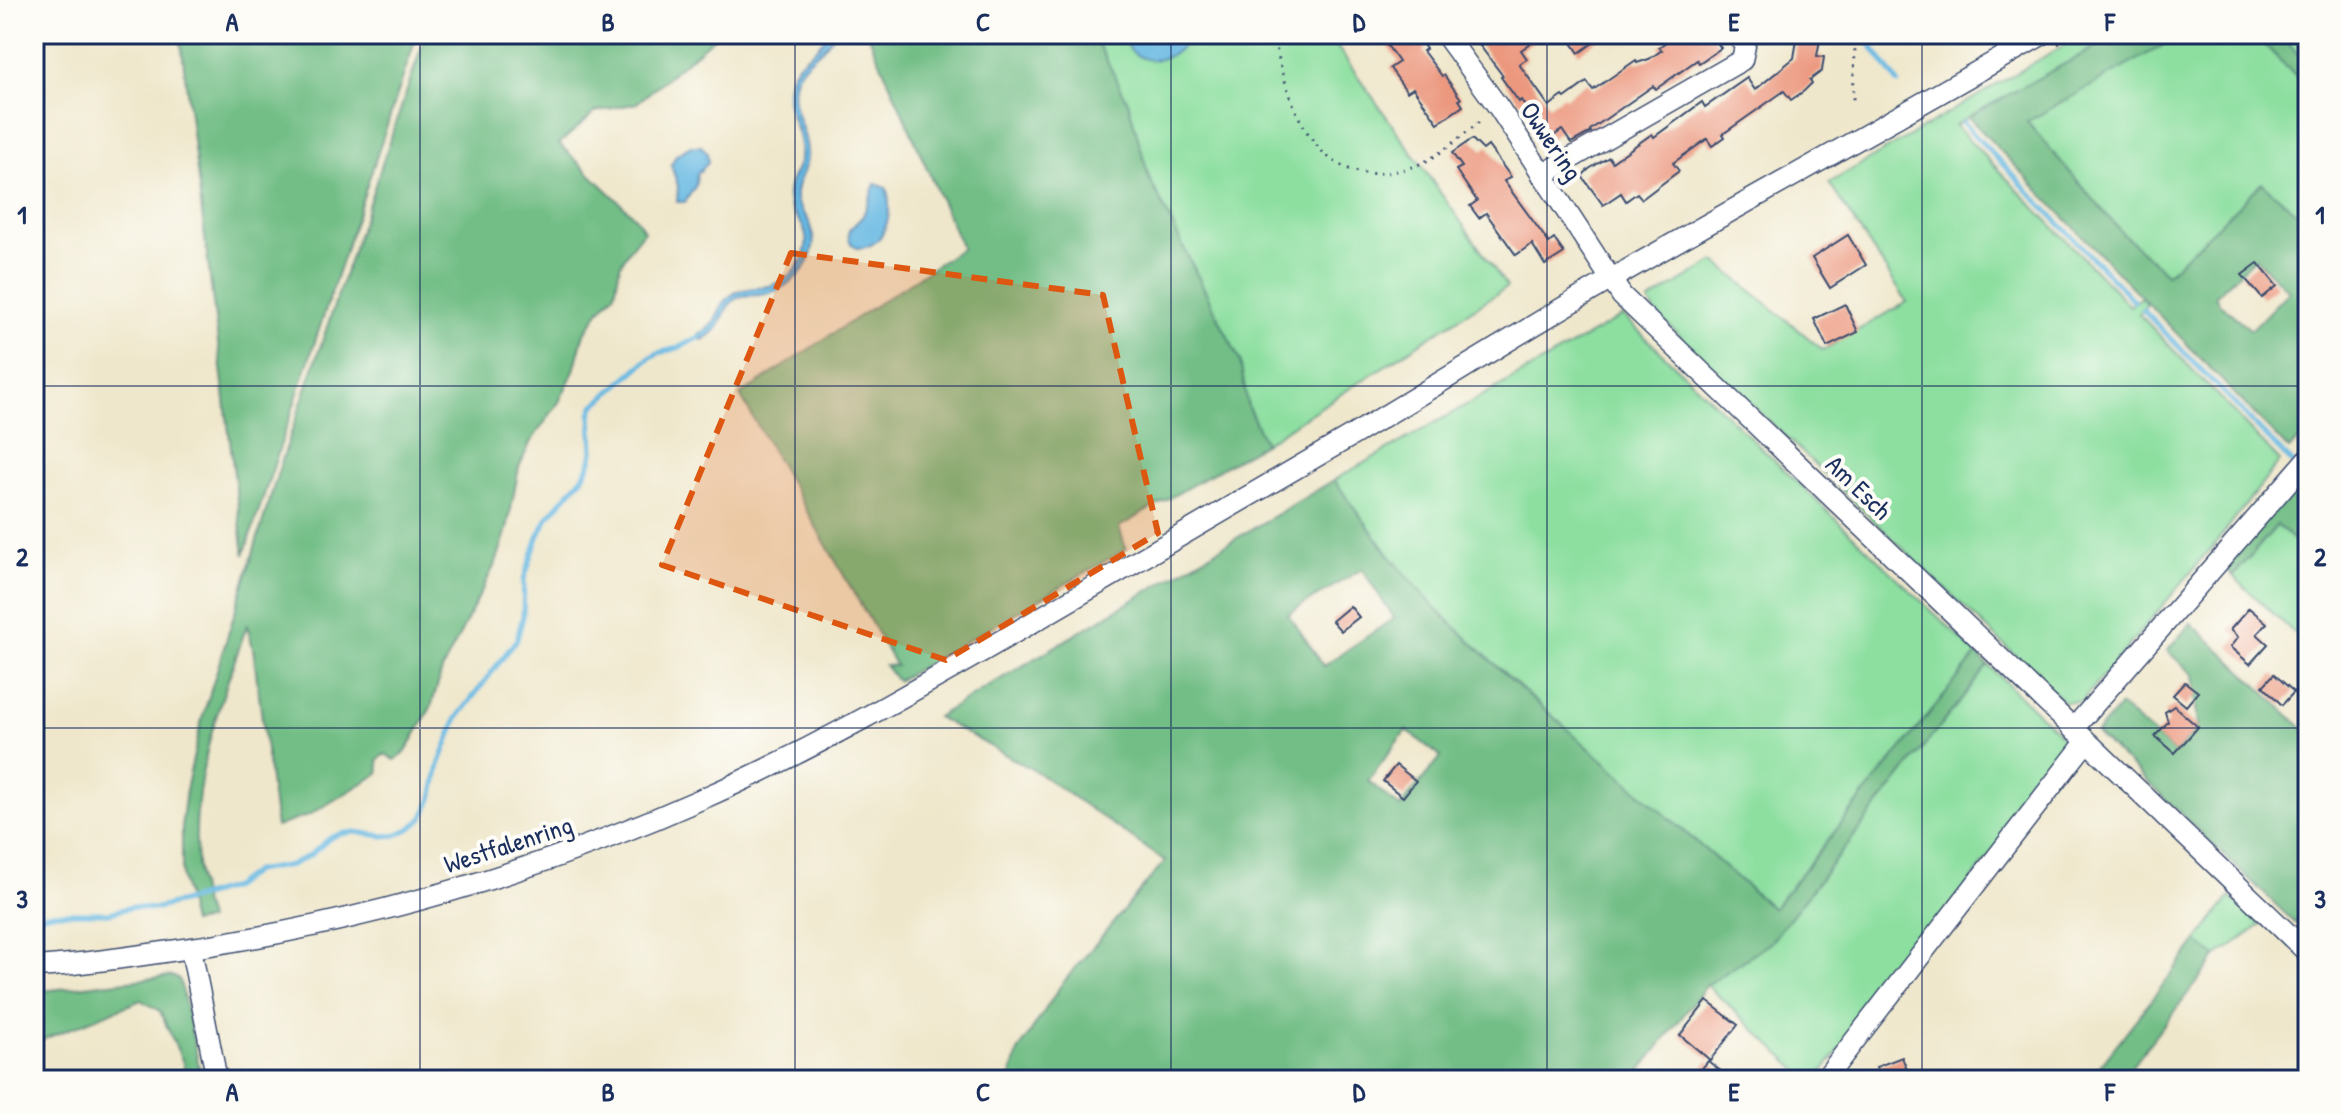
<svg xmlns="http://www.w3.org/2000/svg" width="2342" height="1114" viewBox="0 0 2342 1114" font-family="'Patrick Hand',sans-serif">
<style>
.green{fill:#8ddfa0;stroke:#54877f;stroke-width:2}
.forest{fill:#72be86;stroke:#467672;stroke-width:2;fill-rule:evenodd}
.water{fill:#68b9e3;stroke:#4274a0;stroke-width:2}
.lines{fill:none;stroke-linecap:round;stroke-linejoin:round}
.stream{stroke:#68b9e3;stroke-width:5}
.building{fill:#ec987f}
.minor-casing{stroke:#3b4b6e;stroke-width:23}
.path{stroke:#3b4b6e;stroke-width:3;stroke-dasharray:2 6;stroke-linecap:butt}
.minor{stroke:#fff;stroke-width:20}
.marked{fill:#de5710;fill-opacity:0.2;stroke:#de5710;stroke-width:6;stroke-dasharray:16 10;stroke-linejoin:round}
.grid{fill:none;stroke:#1b2f5e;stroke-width:2;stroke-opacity:0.55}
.labels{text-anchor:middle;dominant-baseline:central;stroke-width:8;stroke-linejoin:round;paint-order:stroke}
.street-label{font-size:26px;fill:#1b2f5e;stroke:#fdfcf7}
.neatline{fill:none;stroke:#1b2f5e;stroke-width:3}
.grid-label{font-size:26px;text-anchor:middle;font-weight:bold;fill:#1b2f5e}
</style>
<rect width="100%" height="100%" fill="#fdfcf7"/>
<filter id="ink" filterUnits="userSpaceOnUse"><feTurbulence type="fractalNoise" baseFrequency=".0125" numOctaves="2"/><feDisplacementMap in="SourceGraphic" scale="16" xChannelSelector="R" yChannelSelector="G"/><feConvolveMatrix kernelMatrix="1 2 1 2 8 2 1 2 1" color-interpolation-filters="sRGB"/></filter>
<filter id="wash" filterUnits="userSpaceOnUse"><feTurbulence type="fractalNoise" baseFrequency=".006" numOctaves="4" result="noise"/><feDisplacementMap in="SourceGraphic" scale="32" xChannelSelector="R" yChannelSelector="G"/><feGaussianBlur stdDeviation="1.8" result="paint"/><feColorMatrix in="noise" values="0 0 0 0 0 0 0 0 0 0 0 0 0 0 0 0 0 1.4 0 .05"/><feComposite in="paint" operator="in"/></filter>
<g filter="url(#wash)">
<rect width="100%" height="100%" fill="#efe7cb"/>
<g class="green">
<path d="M 1093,34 L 1328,34 L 1507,287 L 1265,443 L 1248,407 L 1240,361 L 1149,178 L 1128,102 Z"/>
<path d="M 2083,34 L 2119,34 L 1955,125 L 2130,306 L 2141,297 L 2147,304 L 2139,314 L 2280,461 L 2214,545 L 2081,702 L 2064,702 L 1656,313 L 1649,301 L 1715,261 L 1823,350 L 1907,302 L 1829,183 Z"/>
<path d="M 2183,34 L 2254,34 L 2308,89 L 2308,222 L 2262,183 L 2167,275 L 2121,232 L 2026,122 Z"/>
<path d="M 2279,34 L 2308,34 L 2308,64 Z"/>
<path d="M 1623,316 L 1977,654 L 1773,909 L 1519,687 L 1437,610 L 1393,560 L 1334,480 Z"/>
<path d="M 2277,525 L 2308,554 L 2308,646 L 2233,576 Z"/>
<path d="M 1988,665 L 2074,748 L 1816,1080 L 1808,1080 L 1707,985 L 1770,943 Z"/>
<path d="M 2230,897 L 2261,925 L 2216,957 L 2197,941 Z"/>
</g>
<g class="forest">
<path d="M 180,34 L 413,34 L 414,44 L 244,555 Z"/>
<path d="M 426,34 L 718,34 L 637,103 L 595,112 L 559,144 L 636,218 L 644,231 L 628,251 L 620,266 L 615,293 L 599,311 L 583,336 L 574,371 L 559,402 L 530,443 L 519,467 L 507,529 L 497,560 L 442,670 L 431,707 L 407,750 L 395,760 L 385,754 L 378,760 L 379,773 L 371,778 L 309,815 L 276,827 L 253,648 L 247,625 C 213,723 176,816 208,920 L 192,923 L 182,877 L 182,821 L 186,790 L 202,719 L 279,469 Z"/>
<path d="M 868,34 L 1093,34 L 1128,102 L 1149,178 L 1240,361 L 1248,407 L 1265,443 L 1119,527 L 1126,549 L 897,681 L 885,665 L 896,666 L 740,395 L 962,248 Z"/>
<path d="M 2119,34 L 2183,34 L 2027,122 L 2123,234 L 2167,274 L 2262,183 L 2308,222 L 2308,429 L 2289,450 L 1968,117 ZM 2255,258 L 2289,291 L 2251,330 L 2220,304 L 2215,296 Z"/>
<path d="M 2254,34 L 2279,34 L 2308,64 L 2308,89 Z"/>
<path d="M 2308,469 L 2308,554 L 2277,525 L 2233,576 L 2221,564 Z"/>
<path d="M 1334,480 L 1393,560 L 1437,610 L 1519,687 L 1773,909 L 1977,654 L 1988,665 L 1770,943 L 1707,985 L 1633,1080 L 1010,1080 L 1018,1052 L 1061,985 L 1165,861 L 1037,772 L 937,717 ZM 1362,569 L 1394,618 L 1324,666 L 1288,614 ZM 1406,730 L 1441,757 L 1400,807 L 1368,781 Z"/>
<path d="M 2191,623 L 2308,733 L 2308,902 L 2296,924 L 2096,733 L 2120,706 L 2175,753 L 2198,727 L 2193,674 L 2167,651 Z"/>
<path d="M 2197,941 L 2216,957 L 2121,1080 L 2089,1080 Z"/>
<path d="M 171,976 L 179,979 L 183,993 L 202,1080 L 187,1080 L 182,1060 L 160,1011 L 141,1000 L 34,1043 L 34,992 Z"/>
</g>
<g class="water">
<path d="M 827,34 L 834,34 C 824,53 802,60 795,80 C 787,108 809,130 807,158 C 806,172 794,183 796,199 C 797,208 804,213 808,220 C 820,241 811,266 793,280 C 783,288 772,294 759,295 C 751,296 743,294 736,299 C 719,310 728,327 702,340 L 699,334 C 724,322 714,305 733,294 C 750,284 769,293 790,275 C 804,263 812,242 802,225 C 796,216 789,209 788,198 C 787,179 798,173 800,158 C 804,129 780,110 789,80 C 796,58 818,53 827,34 Z"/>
<path d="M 1122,34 L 1183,34 L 1184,44 C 1164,67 1133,66 1122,34 Z"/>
<path d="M 691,146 L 701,146 L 707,152 L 708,163 L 697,174 L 696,185 L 685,202 L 677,202 L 678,186 L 671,165 L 676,155 Z"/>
<path d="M 875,184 L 886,187 C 894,210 887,248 857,248 C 849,243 848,239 849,230 L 863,216 Z"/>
</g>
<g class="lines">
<g class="stream">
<path d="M 1863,34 L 1898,83"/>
<path d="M 1963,123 L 2134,301"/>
<path d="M 2143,310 L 2296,467"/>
<path d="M 34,917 L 52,913 L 109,913 L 132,907 L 153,909 L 189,900 L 233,887 L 255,871 L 291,865 L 310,855 L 330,838 L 340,834 L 355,832 L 383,836 L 396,835 L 411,828 L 422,819 L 432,799 L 439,765 L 457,718 L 517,639 L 523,616 L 524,579 L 538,537 L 548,517 L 582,478 L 590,464 L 593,452 L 591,414 L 594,406 L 649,358 L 658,353 L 678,348 L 705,334"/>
</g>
</g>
<g id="blocks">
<g class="building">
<path d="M 1379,34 L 1415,34 L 1426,49 L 1423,51 L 1442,76 L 1444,75 L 1461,99 L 1459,100 L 1463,106 L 1438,123 L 1413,88 L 1407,92 L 1390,68 L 1399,62 Z"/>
<path d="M 1473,34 L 1544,34 L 1521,50 L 1527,59 L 1519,64 L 1549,106 L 1563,96 L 1565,98 L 1587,82 L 1593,90 L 1636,60 L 1637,63 L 1649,59 L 1662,50 L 1659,47 L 1677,34 L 1711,34 L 1721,48 L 1699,63 L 1697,60 L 1656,89 L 1653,86 L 1590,130 L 1591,132 L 1571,143 L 1562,130 L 1548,140 L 1521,100 L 1519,102 L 1501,77 L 1503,76 L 1477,42 Z"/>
<path d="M 1566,34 L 1605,34 L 1579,53 Z"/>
<path d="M 1798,34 L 1821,34 L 1817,56 L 1824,57 L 1822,71 L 1810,80 L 1812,83 L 1804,91 L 1791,100 L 1784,91 L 1723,134 L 1725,137 L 1712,146 L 1707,139 L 1673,163 L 1679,171 L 1642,199 L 1637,193 L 1626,201 L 1621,193 L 1603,205 L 1582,176 L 1589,169 L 1609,157 L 1612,162 L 1652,134 L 1654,137 L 1702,102 L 1705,107 L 1747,78 L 1755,90 L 1794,58 Z"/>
<path d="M 1472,139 L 1483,150 L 1488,146 L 1511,177 L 1504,181 L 1549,243 L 1554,239 L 1564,253 L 1545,265 L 1532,244 L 1516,255 L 1486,213 L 1479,218 L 1470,206 L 1477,201 L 1456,170 L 1462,167 L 1452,153 Z"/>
<path d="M 1848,235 L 1866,265 L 1830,288 L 1812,258 Z"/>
<path d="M 2258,263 L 2277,286 L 2262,298 L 2242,275 Z"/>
<path d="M 1845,304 L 1858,332 L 1827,347 L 1814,319 Z"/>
<path d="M 1350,606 L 1359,617 L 1341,631 L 1332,621 Z"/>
<path d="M 2249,608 L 2267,623 L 2257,634 L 2268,644 L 2250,664 L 2230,647 L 2238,637 L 2230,630 Z"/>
<path d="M 2274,674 L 2294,692 L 2282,705 L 2263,686 Z"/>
<path d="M 2185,682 L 2198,692 L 2186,706 L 2173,695 Z"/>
<path d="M 2174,706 L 2198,727 L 2175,753 L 2155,736 L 2168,722 L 2165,712 Z"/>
<path d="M 1396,765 L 1416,781 L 1403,797 L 1383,781 Z"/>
<path d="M 1707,1001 L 1738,1025 L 1710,1060 L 1680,1035 Z"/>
<path d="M 1902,1057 L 1911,1080 L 1881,1080 L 1876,1067 Z"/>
<path d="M 1708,1061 L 1732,1080 L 1693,1080 Z"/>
</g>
</g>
</g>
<g filter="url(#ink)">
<use href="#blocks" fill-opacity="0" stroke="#3b4b6e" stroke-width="2"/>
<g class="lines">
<defs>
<g id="minor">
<path d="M 1445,34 L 1499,108 L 1622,296 L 2308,953"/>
<path d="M 1542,175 L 1742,60 L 1745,46 L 1737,34"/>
<path d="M 2073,729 L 2308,459"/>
<path d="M 191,949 L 217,1080"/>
<path d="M 34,967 C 75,965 116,959 157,953 C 346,928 531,875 706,797 C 819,747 926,684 1033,622 C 1140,560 1247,498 1353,435 C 1440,383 1526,329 1613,278 C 1756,196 1900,117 2043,34"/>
<path d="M 1824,1080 L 2086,742"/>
</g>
</defs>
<use href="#minor" class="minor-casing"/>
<g class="path">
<path d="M 1273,34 C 1290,111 1318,202 1417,165 C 1438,158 1464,133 1482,120"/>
<path d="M 1850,34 L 1855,51 L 1853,100"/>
<path d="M 2058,44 L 2076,34"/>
</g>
<use href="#minor" class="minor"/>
</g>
</g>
<path class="marked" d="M 791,253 L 1103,295 L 1158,533 L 946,660 L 662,565 Z"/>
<path class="grid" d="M 420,34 L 420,1080M 795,34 L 795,1080M 1171,34 L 1171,1080M 1547,34 L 1547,1080M 1922,34 L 1922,1080M 34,386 L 2308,386M 34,728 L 2308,728"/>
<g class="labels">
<g class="street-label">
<text transform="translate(1552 141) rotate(56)">Owwering</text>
<text transform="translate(1859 487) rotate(44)">Am Esch</text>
<text transform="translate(508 844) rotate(-18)">Westfalenring</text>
</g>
</g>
<rect width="2342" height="1114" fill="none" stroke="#fdfcf7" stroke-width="88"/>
<rect x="44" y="44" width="2254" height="1026" class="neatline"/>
<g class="grid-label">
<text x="232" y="31">A</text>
<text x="608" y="31">B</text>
<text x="983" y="31">C</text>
<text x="1359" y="31">D</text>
<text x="1734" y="31">E</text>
<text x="2110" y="31">F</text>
<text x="22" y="224">1</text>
<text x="2320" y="224">1</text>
<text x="22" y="566">2</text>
<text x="2320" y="566">2</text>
<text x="22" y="908">3</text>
<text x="2320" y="908">3</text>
<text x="232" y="1101">A</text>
<text x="608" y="1101">B</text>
<text x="983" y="1101">C</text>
<text x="1359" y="1101">D</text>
<text x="1734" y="1101">E</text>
<text x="2110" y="1101">F</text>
</g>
</svg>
